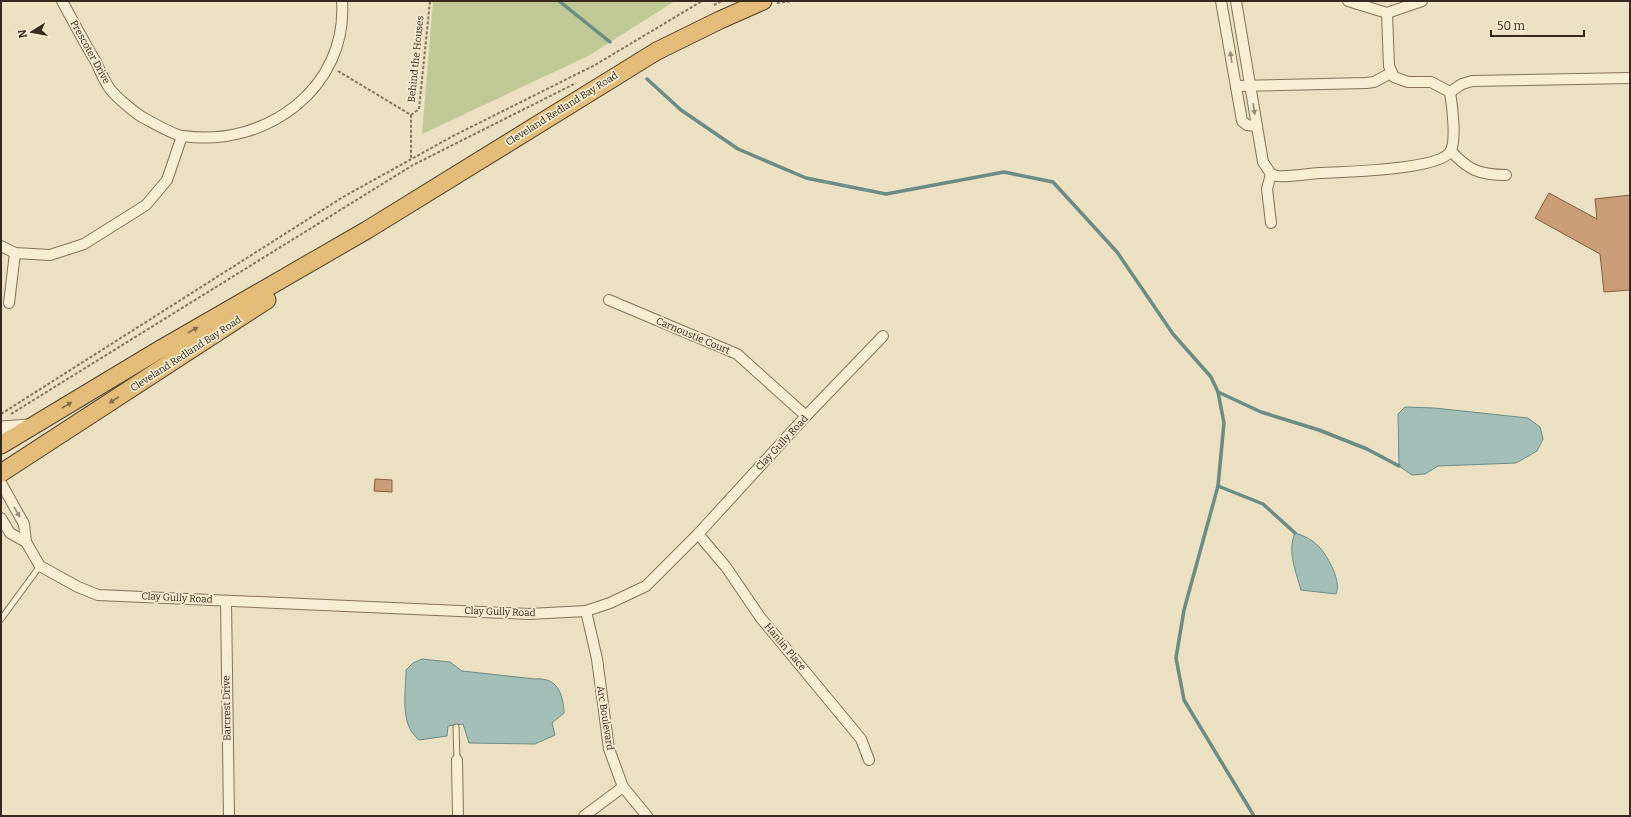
<svg xmlns="http://www.w3.org/2000/svg" width="1631" height="817" viewBox="0 0 1631 817" font-family="Bitter,serif">
<style>
.green{fill:#c1ca96}
.water{fill:#a4bfb8;stroke:#6c8c86}
.lines{fill:none;stroke-linecap:round;stroke-linejoin:round}
.stream{stroke:#6c8c86;stroke-width:3.5}
.building{fill:#c99e79;stroke:#835e40}
.service-casing{stroke:#85735a;stroke-width:7}
.minor-casing{stroke:#85735a;stroke-width:12}
.tertiary-casing{stroke:#85735a;stroke-width:15}
.trunk-casing{stroke:#53412e;stroke-width:19}
.path{stroke:#85735a;stroke-width:2;stroke-dasharray:3 2;stroke-linecap:butt}
.service{stroke:#f7efd5;stroke-width:5}
.minor{stroke:#f7efd5;stroke-width:10}
.tertiary{stroke:#f7efd5;stroke-width:13}
.trunk{stroke:#e4be78;stroke-width:17}
.oneway{fill:#968c79}
.oneway2{fill:#846d46}
.labels{text-anchor:middle;dominant-baseline:central;stroke-width:3.5;stroke-linejoin:round;paint-order:stroke}
.street-label{font-size:10px;fill:#352a1d;stroke:#f4ebd1}
</style>
<rect width="100%" height="100%" fill="#ece1c2"/>
<path class="green" d="M 433,1 L 675,1 L 588,56 L 422,134 Z"/>
<g class="water">
<path d="M 1405,407 L 1434,408 L 1528,418 L 1540,427 L 1543,439 L 1537,451 L 1516,463 L 1438,466 L 1425,474 L 1412,475 L 1399,466 L 1398,414 Z"/>
<path d="M 1295,533 C 1305,536 1313,540 1320,548 C 1328,557 1342,582 1336,594 L 1301,590 C 1296,572 1287,551 1295,533 Z"/>
<path d="M 422,659 L 450,662 L 462,671 L 535,679 C 557,677 563,693 564,713 L 552,723 L 555,735 L 535,744 L 469,743 L 463,724 L 448,726 L 447,736 L 419,740 C 399,724 406,693 406,670 L 413,663 Z"/>
</g>
<g class="lines">
<g class="stream">
<path d="M 559,1 L 610,42"/>
<path d="M 647,79 L 681,110 L 738,149 L 806,178 L 886,194 L 1004,172 L 1053,182 L 1117,252 L 1173,334 L 1211,377 L 1218,392 L 1224,423 L 1218,486 L 1184,610 L 1176,658 L 1184,700 L 1254,816"/>
<path d="M 1218,392 L 1261,412 L 1319,430 L 1367,449 L 1399,466"/>
<path d="M 1218,486 L 1263,504 L 1295,533"/>
</g>
</g>
<g class="building">
<path d="M 1549,193 L 1597,219 L 1595,199 L 1630,195 L 1630,290 L 1604,292 L 1600,254 L 1535,218 Z"/>
<path d="M 375,479 L 392,480 L 392,492 L 374,491 Z"/>
</g>
<g class="lines">
<defs>
<g id="service">
<path d="M 1,619 L 40,566"/>
<path d="M 456,727 L 457,760"/>
</g>
<g id="minor">
<path d="M 62,1 C 73,21 84,42 96,62 C 100,71 104,81 110,89 C 116,97 134,112 142,117 C 152,122 173,135 183,136 C 266,148 348,88 342,1"/>
<path d="M 1221,1 L 1242,121 L 1247,125 L 1257,126"/>
<path d="M 1236,1 L 1263,162 L 1271,174 L 1277,176 C 1291,177 1305,174 1319,173 C 1342,172 1438,170 1450,152 C 1457,142 1452,104 1450,92 L 1431,82 L 1408,82 L 1394,77 L 1389,66 L 1387,13"/>
<path d="M 1348,1 L 1387,13 L 1422,1"/>
<path d="M 1236,86 L 1366,83 L 1374,82 L 1391,73"/>
<path d="M 1450,92 L 1462,84 L 1472,81 L 1630,78"/>
<path d="M 1451,151 C 1468,170 1480,175 1506,175"/>
<path d="M 1271,174 L 1267,189 L 1271,223"/>
<path d="M 1,246 L 15,253 L 50,255 L 84,244 L 146,205 L 167,180 L 182,136"/>
<path d="M 609,300 L 737,354 L 806,416"/>
<path d="M 9,303 L 15,253"/>
<path d="M 1,483 L 24,524 L 26,542 L 40,566 L 78,587 L 98,595 L 529,614 L 586,611 L 610,603 L 646,586 L 698,534 L 806,416 L 883,336"/>
<path d="M 1,518 L 10,533 L 26,542"/>
<path d="M 698,534 L 726,567 L 760,617 L 861,739 L 869,760"/>
<path d="M 226,601 L 229,816"/>
<path d="M 586,611 L 597,659 L 609,749 L 623,787 L 647,816"/>
<path d="M 457,760 L 458,816"/>
<path d="M 584,816 L 623,787"/>
</g>
<path id="tertiary" d="M 1,428 L 29,426"/>
<g id="trunk">
<path d="M 1,445 L 159,350 L 367,230 L 657,51 L 720,20 L 763,1"/>
<path d="M 1,473 L 267,300"/>
</g>
</defs>
<use href="#service" class="service-casing"/>
<use href="#minor" class="minor-casing"/>
<use href="#tertiary" class="tertiary-casing"/>
<use href="#trunk" class="trunk-casing"/>
<g class="path">
<path d="M 777,3 L 792,1"/>
<path d="M 714,5 L 722,1"/>
<path d="M 338,71 L 411,115 L 411,160"/>
<path d="M 411,115 L 419,109 L 430,1"/>
<path d="M 1,414 L 343,197 L 453,136 L 595,65 L 702,1"/>
<path d="M 11,414 L 413,165 L 576,83"/>
</g>
<use href="#service" class="service"/>
<use href="#minor" class="minor"/>
<use href="#tertiary" class="tertiary"/>
<use href="#trunk" class="trunk"/>
</g>
<defs><path id="oneway-solid" d="M-6-.8H1V-3.2L6.5 0L1 3.2V.8H-6Z"/></defs>
<g class="oneway">
<use href="#oneway-solid" transform="translate(1231 57) rotate(-99)"/>
<use href="#oneway-solid" transform="translate(1254 109) rotate(82)"/>
<use href="#oneway-solid" transform="translate(17 512) rotate(60)"/>
</g>
<g class="oneway2">
<use href="#oneway-solid" transform="translate(193 330) rotate(-29)"/>
<use href="#oneway-solid" transform="translate(114 400) rotate(147)"/>
<use href="#oneway-solid" transform="translate(67 405) rotate(-31)"/>
</g>
<g class="labels">
<g class="street-label">
<text transform="translate(90 52) rotate(61)">Prescoter Drive</text>
<text transform="translate(416 59) rotate(-84)">Behind the Houses</text>
<text transform="translate(562 109) rotate(-32)">Cleveland Redland Bay Road</text>
<text transform="translate(693 336) rotate(23)">Carnoustie Court</text>
<text transform="translate(186 354) rotate(-33)">Cleveland Redland Bay Road</text>
<text transform="translate(782 443) rotate(-47)">Clay Gully Road</text>
<text transform="translate(177 598) rotate(3)">Clay Gully Road</text>
<text transform="translate(500 612) rotate(2)">Clay Gully Road</text>
<text transform="translate(785 647) rotate(50)">Hanlin Place</text>
<text transform="translate(227 708) rotate(-91)">Barcrest Drive</text>
<text transform="translate(605 718) rotate(81)">Arc Boulevard</text>
</g>
</g>
<rect width="1631" height="817" fill="none" stroke="#352a1d" stroke-width="4"/>
<g transform="translate(32 32) rotate(259)" stroke="#f4ebd1" stroke-width="3" paint-order="stroke">
<path d="M0-3L7 15L0 10L-7 15Z" fill="#352a1d"/>
<text y="-6" font-size="11" font-weight="bold" text-anchor="middle" fill="#352a1d">N</text>
</g>
<path d="M1491 30v6h93v-6" fill="none" stroke="#352a1d" stroke-width="2"/>
<text x="1497" y="30" font-size="12" fill="#352a1d" stroke="#f4ebd1" stroke-width="3" paint-order="stroke">50 m</text>
</svg>
